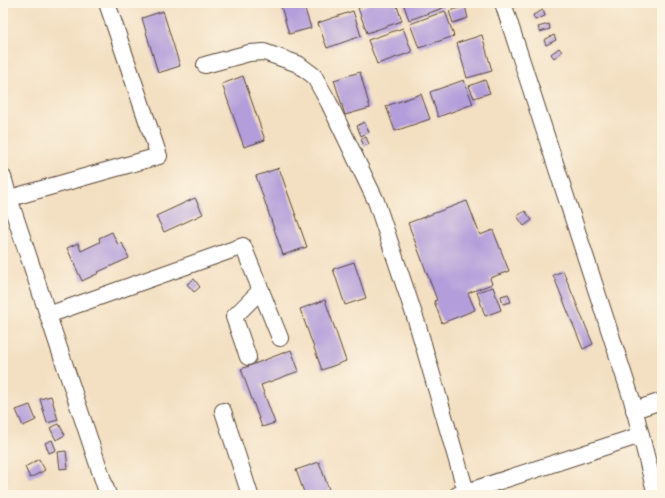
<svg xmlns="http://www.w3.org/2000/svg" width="665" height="498" viewBox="0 0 665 498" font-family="'Old Standard TT',serif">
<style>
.building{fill:#b39dda}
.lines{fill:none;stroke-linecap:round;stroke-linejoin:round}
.minor-casing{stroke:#574536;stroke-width:18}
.minor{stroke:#fff;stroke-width:16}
</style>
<rect width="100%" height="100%" fill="#fcf5e5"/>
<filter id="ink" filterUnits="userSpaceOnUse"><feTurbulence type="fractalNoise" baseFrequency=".025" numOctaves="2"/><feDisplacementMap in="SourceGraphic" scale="8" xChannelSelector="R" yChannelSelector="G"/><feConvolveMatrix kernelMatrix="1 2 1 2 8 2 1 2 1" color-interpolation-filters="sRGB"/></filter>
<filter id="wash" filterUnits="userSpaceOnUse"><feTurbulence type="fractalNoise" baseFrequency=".012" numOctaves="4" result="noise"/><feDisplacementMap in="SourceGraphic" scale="16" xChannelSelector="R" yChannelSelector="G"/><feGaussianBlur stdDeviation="0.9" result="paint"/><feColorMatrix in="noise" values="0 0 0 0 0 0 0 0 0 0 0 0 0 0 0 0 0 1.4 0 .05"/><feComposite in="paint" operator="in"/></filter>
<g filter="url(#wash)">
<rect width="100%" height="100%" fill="#f3dfc1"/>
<g id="blocks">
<g class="building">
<path d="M 280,3 L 303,3 L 311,28 L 289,34 Z"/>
<path d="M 372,3 L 396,3 L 402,21 L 367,33 L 358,8 Z"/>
<path d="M 403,3 L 442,3 L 443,8 L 409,20 Z"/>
<path d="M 465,6 L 468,18 L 453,23 L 449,11 Z"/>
<path d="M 543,10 L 545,16 L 535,20 L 533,15 Z"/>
<path d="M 163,11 L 180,66 L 158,73 L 142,18 Z"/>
<path d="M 353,11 L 361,36 L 327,48 L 318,23 Z"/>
<path d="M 445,11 L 454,36 L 419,48 L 410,24 Z"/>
<path d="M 549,24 L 550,29 L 540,32 L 538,27 Z"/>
<path d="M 403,28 L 412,52 L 377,64 L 368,40 Z"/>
<path d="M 482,35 L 492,71 L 467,78 L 457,43 Z"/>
<path d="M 554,35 L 556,40 L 546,45 L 544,40 Z"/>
<path d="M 559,48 L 562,52 L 554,58 L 551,54 Z"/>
<path d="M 360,72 L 370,108 L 345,115 L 334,80 Z"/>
<path d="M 243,76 L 265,140 L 244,147 L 222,84 Z"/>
<path d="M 464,80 L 473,104 L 438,117 L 430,92 Z"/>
<path d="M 485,80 L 490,93 L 474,98 L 469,86 Z"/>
<path d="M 421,94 L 430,119 L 395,131 L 386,106 Z"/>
<path d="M 364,122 L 369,132 L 361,136 L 357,126 Z"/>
<path d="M 366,137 L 369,144 L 364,146 L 361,139 Z"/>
<path d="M 279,168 L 307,247 L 283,255 L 256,176 Z"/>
<path d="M 195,198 L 203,214 L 164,232 L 156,216 Z"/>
<path d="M 467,201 L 480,235 L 493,230 L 509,271 L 490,278 L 492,284 L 468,293 L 475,310 L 442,323 L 434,301 L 437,300 L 408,223 Z"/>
<path d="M 525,211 L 532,220 L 524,226 L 517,216 Z"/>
<path d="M 112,232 L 118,245 L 122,243 L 129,258 L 98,272 L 99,273 L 82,281 L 67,248 L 78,243 L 81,251 L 100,242 L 99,238 Z"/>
<path d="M 354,262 L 366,298 L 345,305 L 333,269 Z"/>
<path d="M 563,271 L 593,344 L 583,349 L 553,275 Z"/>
<path d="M 194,279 L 200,287 L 194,292 L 187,284 Z"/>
<path d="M 493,287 L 501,310 L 485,316 L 477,292 Z"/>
<path d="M 508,294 L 511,302 L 503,304 L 501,296 Z"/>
<path d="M 325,300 L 346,361 L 322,370 L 300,309 Z"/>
<path d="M 291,350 L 299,371 L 261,385 L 275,423 L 262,427 L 241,369 Z"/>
<path d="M 51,396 L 58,420 L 47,423 L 40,399 Z"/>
<path d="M 30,405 L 36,420 L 23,426 L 16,410 Z"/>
<path d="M 59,424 L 65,435 L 56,440 L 50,428 Z"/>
<path d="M 52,440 L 56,450 L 49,453 L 45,443 Z"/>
<path d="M 66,451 L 68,468 L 60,469 L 58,452 Z"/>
<path d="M 39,459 L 45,470 L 30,478 L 25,467 Z"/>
<path d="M 319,462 L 331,495 L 305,495 L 296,470 Z"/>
</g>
</g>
</g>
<g filter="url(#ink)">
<use href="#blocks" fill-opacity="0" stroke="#574536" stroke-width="1"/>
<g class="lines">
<defs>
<g id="minor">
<path d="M 503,3 L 632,400 L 656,495"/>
<path d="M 205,65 L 249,53 L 264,52 L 298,64 L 314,76 L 329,103 L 376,201 L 417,323 L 467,495"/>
<path d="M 3,177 L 9,198 L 108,495"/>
<path d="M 3,200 L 159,156 L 107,3"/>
<path d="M 48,315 L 243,246 L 280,338"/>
<path d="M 248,357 L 234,317 L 261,290"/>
<path d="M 634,410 L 662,401"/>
<path d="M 223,411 L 250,495"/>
<path d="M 457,495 L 641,435"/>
</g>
</defs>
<use href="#minor" class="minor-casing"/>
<use href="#minor" class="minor"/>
</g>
</g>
<rect width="665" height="498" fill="none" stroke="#fcf5e5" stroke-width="16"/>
</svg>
